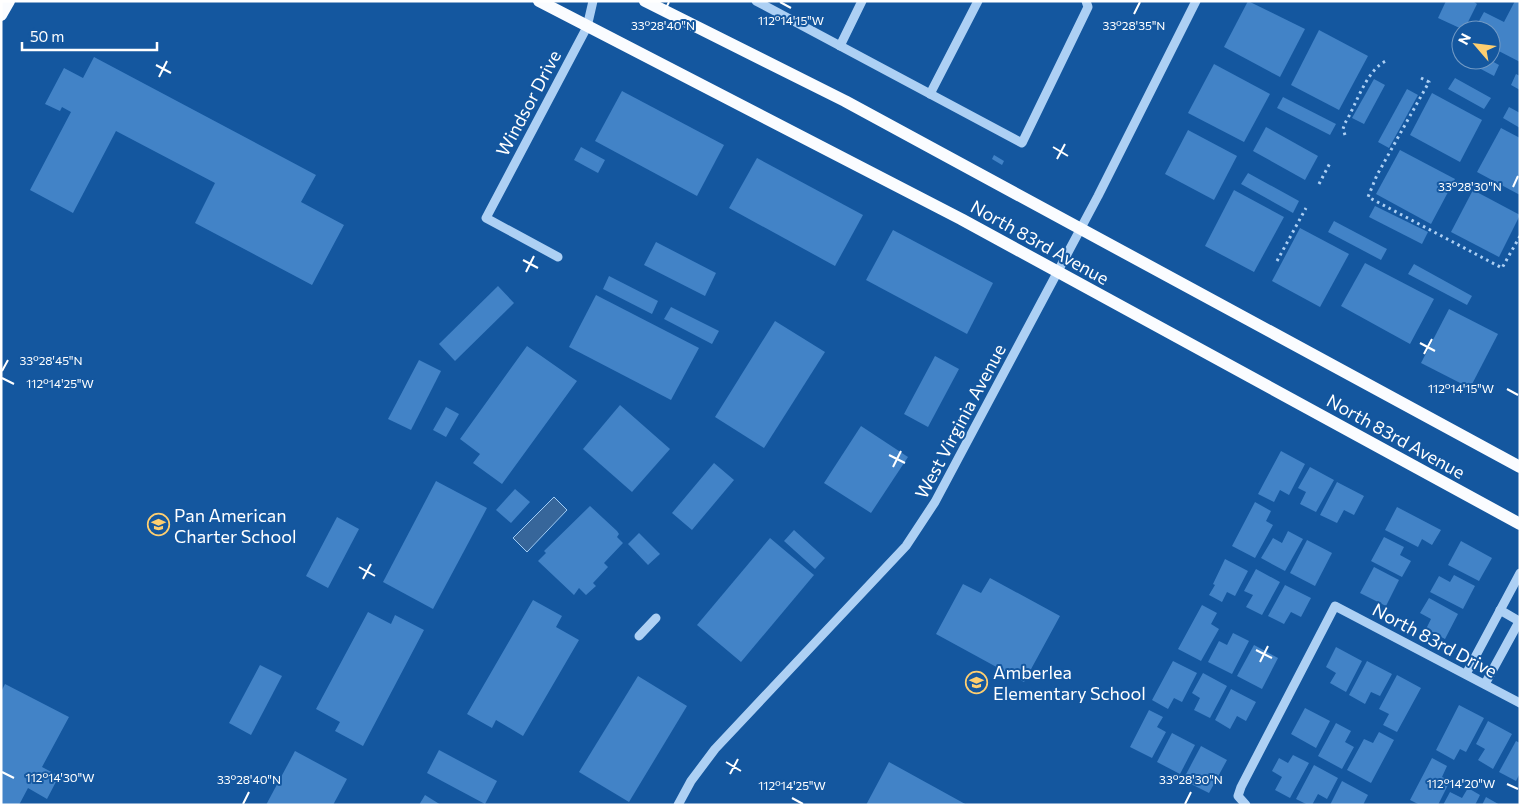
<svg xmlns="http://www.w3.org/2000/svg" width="1521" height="806" viewBox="0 0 1521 806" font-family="Commissioner,sans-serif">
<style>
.water{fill:#37669a;stroke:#9fccf6}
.building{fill:#4283c7}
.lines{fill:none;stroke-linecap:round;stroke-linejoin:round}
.path{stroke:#add0f4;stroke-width:3;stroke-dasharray:2.5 4;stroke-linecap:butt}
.minor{stroke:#add0f4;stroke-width:9}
.major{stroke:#fafcff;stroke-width:12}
.ticks{fill:none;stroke:#fff;stroke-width:2}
.labels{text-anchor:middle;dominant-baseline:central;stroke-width:4;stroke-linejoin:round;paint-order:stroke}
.street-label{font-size:18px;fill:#fff;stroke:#14579f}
.poi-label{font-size:18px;fill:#fff;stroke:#14579f;text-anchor:start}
.ticks-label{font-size:12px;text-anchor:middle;fill:#fff;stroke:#14579f;stroke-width:4;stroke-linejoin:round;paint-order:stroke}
</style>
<rect width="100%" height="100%" fill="#14579f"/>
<path class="water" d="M 554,497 L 567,510 L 527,552 L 513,538 Z"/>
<g class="building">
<path d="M 1248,1 L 1305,29 L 1280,77 L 1224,47 Z"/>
<path d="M 1446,1 L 1473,1 L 1477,4 L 1464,30 L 1438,18 Z"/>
<path d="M 1515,1 L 1520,1 L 1520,62 L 1491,47 L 1491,30 L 1474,30 L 1484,12 L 1504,22 Z"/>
<path d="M 1319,30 L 1368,56 L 1339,110 L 1291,85 Z"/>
<path d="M 1461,45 L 1461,58 L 1455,55 Z"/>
<path d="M 94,57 L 316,175 L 301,202 L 344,225 L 312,285 L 195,223 L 215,183 L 116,131 L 73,213 L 30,190 L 71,112 L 62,107 L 60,111 L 45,104 L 64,68 L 83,78 Z"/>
<path d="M 1464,60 L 1490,60 L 1499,65 L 1494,76 Z"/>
<path d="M 1214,64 L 1270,94 L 1244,142 L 1188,113 Z"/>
<path d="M 1516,74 L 1520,76 L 1520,90 L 1511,85 Z"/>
<path d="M 1455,78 L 1491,98 L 1484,109 L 1448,89 Z"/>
<path d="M 1374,79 L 1385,85 L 1364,124 L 1352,118 Z"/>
<path d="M 1407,89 L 1418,95 L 1389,148 L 1378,142 Z"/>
<path d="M 622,91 L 724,145 L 697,196 L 595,141 Z"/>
<path d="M 1432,93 L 1482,120 L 1460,162 L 1410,135 Z"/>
<path d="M 1283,97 L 1336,124 L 1330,135 L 1277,108 Z"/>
<path d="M 1509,107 L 1520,113 L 1520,128 L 1503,118 Z"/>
<path d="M 1266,127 L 1318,156 L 1305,180 L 1253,151 Z"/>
<path d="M 1501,128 L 1520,138 L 1520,195 L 1477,172 Z"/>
<path d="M 1188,130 L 1237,156 L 1214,200 L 1165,174 Z"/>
<path d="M 581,147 L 605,160 L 598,173 L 574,160 Z"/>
<path d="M 1400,150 L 1455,179 L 1431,224 L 1376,194 Z"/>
<path d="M 994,155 L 1004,161 L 1002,165 L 992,159 Z"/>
<path d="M 757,158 L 863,215 L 835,266 L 729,208 Z"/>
<path d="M 1248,173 L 1299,201 L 1293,213 L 1241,184 Z"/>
<path d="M 1234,190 L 1284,217 L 1254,272 L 1205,246 Z"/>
<path d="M 1473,190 L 1520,215 L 1499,257 L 1451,232 Z"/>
<path d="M 1375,206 L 1428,232 L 1422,244 L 1369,217 Z"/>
<path d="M 1334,221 L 1387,249 L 1381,260 L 1328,232 Z"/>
<path d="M 1300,228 L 1349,254 L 1320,307 L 1272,281 Z"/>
<path d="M 893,230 L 993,283 L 967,334 L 866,280 Z"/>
<path d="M 656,242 L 716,273 L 705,296 L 644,265 Z"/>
<path d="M 1365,263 L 1434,299 L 1410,344 L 1341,306 Z"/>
<path d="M 1414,264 L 1472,296 L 1467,305 L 1408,274 Z"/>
<path d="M 609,276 L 658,301 L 652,314 L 603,289 Z"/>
<path d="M 498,286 L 514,303 L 455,361 L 439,344 Z"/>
<path d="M 596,295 L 699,348 L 671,400 L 569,347 Z"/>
<path d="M 671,307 L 719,331 L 712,344 L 664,319 Z"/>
<path d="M 1449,309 L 1498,334 L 1470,388 L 1421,363 Z"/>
<path d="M 775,321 L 825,352 L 764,448 L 715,417 Z"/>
<path d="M 527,346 L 577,381 L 502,484 L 473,463 L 480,454 L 460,439 Z"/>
<path d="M 935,356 L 959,369 L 928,427 L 904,414 Z"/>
<path d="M 419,360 L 441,371 L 411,430 L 388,419 Z"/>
<path d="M 620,405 L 670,449 L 632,492 L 583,449 Z"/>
<path d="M 446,407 L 459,414 L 446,437 L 433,430 Z"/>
<path d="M 861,426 L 908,457 L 871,513 L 824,483 Z"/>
<path d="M 1281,451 L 1305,464 L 1289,495 L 1280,490 L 1274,502 L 1258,494 Z"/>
<path d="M 714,463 L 734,480 L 692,530 L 672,513 Z"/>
<path d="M 1310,467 L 1334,480 L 1316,512 L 1300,504 L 1306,492 L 1298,488 Z"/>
<path d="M 436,481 L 487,508 L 433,609 L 383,582 Z"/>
<path d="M 1337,482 L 1364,496 L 1354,515 L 1344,510 L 1337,523 L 1320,515 Z"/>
<path d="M 515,489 L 530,502 L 511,523 L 496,510 Z"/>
<path d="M 1255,502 L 1271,511 L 1266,521 L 1273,525 L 1255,558 L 1232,546 Z"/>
<path d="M 590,506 L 617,531 L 619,534 L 617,537 L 623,543 L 604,563 L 608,567 L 593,583 L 596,586 L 586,595 L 579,588 L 574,595 L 538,561 L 546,553 L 544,551 Z"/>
<path d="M 1397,507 L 1441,530 L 1432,545 L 1422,539 L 1418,547 L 1385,530 Z"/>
<path d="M 337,517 L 359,529 L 328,588 L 306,576 Z"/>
<path d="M 794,530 L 825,558 L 815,569 L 784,541 Z"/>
<path d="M 1288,531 L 1303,539 L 1285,571 L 1261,558 L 1273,538 L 1282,543 Z"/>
<path d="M 639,533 L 660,554 L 648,565 L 628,544 Z"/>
<path d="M 1384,537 L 1404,547 L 1400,555 L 1411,561 L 1402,577 L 1371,561 Z"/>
<path d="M 770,538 L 814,575 L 741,662 L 697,625 Z"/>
<path d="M 1307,540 L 1332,553 L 1315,586 L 1290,573 Z"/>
<path d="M 1461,541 L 1492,558 L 1479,581 L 1448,565 Z"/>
<path d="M 1225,559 L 1248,571 L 1235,596 L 1227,592 L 1222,602 L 1209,595 L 1215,585 L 1213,584 Z"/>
<path d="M 1374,567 L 1399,580 L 1386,606 L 1360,593 Z"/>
<path d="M 1256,569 L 1280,582 L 1262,615 L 1246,607 L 1253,595 L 1244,591 Z"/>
<path d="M 1454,575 L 1475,586 L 1463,609 L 1430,592 L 1439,576 L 1450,582 Z"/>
<path d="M 990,578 L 1060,616 L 1024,682 L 936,634 L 963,584 L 981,593 Z"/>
<path d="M 1285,585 L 1311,598 L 1301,617 L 1291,612 L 1284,624 L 1268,616 Z"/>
<path d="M 1429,598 L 1458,614 L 1445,639 L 1426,629 L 1431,619 L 1420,613 Z"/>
<path d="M 533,600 L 562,616 L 556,627 L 579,640 L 523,736 L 496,720 L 492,728 L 467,714 Z"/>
<path d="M 1202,605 L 1217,613 L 1211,624 L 1219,629 L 1201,661 L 1178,649 Z"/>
<path d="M 368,612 L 391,624 L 395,615 L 424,630 L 363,746 L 335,731 L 340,722 L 316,709 Z"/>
<path d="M 1233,633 L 1249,641 L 1232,674 L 1208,662 L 1219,641 L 1227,645 Z"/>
<path d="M 1254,645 L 1278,658 L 1262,689 L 1237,676 Z"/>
<path d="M 1336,647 L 1362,661 L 1346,692 L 1330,683 L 1336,673 L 1326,667 Z"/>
<path d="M 1173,661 L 1197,673 L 1182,702 L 1174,698 L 1168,709 L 1152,700 Z"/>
<path d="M 1367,661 L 1392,674 L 1380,696 L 1371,692 L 1365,704 L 1349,695 Z"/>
<path d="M 260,665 L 282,676 L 251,735 L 229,723 Z"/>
<path d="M 1203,673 L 1227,686 L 1210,718 L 1194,710 L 1200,698 L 1192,693 Z"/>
<path d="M 1397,675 L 1421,688 L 1397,732 L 1383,725 L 1389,714 L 1379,709 Z"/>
<path d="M 638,676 L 687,706 L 629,802 L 579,772 Z"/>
<path d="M 5,684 L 69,717 L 42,767 L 59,776 L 47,799 L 28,788 L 19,805 L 1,805 L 1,692 Z"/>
<path d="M 1231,689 L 1256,702 L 1246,721 L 1237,716 L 1230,729 L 1215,720 Z"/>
<path d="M 1459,705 L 1484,718 L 1466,752 L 1460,749 L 1454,760 L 1436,750 Z"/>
<path d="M 1305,708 L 1330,721 L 1316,748 L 1291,734 Z"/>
<path d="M 1149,710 L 1163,717 L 1157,727 L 1166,732 L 1152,758 L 1130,747 Z"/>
<path d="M 1488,721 L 1512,734 L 1493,769 L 1478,760 L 1485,749 L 1476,744 Z"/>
<path d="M 1336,723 L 1351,731 L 1345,742 L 1354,747 L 1342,769 L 1318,756 Z"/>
<path d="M 1379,732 L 1394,740 L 1371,783 L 1347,770 L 1364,739 L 1373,743 Z"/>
<path d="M 1172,733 L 1195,745 L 1180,774 L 1157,762 Z"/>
<path d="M 1516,741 L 1520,743 L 1520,773 L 1516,781 L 1499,772 Z"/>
<path d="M 1201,746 L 1227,760 L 1209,793 L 1183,780 Z"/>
<path d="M 439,750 L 497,781 L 485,804 L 427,773 Z"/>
<path d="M 295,751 L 347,779 L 333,805 L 266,805 Z"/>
<path d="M 1293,755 L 1309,763 L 1290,798 L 1275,790 L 1282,777 L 1272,771 L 1279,758 L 1288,763 Z"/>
<path d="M 1432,758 L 1447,766 L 1442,777 L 1450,781 L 1438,805 L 1420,805 L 1410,800 Z"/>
<path d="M 889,762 L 967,805 L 866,805 Z"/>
<path d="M 1314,765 L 1338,778 L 1327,799 L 1318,794 L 1312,805 L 1308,805 L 1296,799 Z"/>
<path d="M 1342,781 L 1368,795 L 1363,805 L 1330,805 Z"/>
<path d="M 1468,788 L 1480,795 L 1475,805 L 1443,805 L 1450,792 L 1462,798 Z"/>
<path d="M 425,795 L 441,805 L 419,805 Z"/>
<path d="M 1486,797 L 1500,805 L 1482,805 Z"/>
</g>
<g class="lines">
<g class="path">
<path d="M 1421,78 L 1429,82 L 1377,175 L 1368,197 L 1502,268 L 1520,236"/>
<path d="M 1345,135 L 1343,129 L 1345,123 C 1357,104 1366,69 1388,60"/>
<path d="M 1319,184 L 1330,163"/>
<path d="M 1277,261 L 1306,208"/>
</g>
<g class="minor">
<path d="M 756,1 L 1022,143 L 1088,7 L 1086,1"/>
<path d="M 840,46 L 862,1"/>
<path d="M 930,94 L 978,1"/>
<path d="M 558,257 L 486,218 L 587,27 L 593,1"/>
<path d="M 1500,610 L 1519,621"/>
<path d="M 639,636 L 656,618"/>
<path d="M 1466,674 L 1520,573"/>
<path d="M 1485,684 L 1520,620"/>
<path d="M 678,805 L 691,781 L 715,749 L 906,546 L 935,502 L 1098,196 L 1196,1"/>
<path d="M 1246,805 L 1238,796 L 1241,787 L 1335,606 L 1520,703"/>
</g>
<g class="major">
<path d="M 539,1 L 961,219 L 1520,524"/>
<path d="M 645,1 L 845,101 L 1520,467"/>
<path d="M 1,15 L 9,1"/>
</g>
</g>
<path class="ticks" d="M 780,2 L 791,8M 663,14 L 669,2M 1134,14 L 1140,2M 156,65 L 171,73M 159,77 L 167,61M 1053,147 L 1068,156M 1057,159 L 1065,144M 1513,187 L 1518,176M 523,260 L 538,268M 526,272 L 534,256M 1420,343 L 1435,351M 1424,354 L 1432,339M 2,371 L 8,360M 2,378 L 14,384M 1507,389 L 1518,395M 889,455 L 905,463M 893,467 L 901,451M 359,567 L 375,576M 363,579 L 371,564M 1256,650 L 1272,658M 1260,662 L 1268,646M 726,762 L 741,771M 2,772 L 14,778M 730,774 L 738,759M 1507,784 L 1518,789M 792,798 L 803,804M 243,804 L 249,792M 1185,804 L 1191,792"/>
<defs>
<symbol id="school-ring" viewBox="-11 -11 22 22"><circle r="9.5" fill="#14579f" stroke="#ffcf70" stroke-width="1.5"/><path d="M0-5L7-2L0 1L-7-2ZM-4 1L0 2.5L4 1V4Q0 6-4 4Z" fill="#ffcf70"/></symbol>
</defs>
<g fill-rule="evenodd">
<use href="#school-ring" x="146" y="512" width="25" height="25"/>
<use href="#school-ring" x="964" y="670" width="25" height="25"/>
</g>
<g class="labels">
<g class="street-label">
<text transform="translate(528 103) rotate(-62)">Windsor Drive</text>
<text transform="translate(1040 242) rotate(29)">North 83rd Avenue</text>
<text transform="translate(960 421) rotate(-62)">West Virginia Avenue</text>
<text transform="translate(1396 436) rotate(29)">North 83rd Avenue</text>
<text transform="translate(1435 640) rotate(28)">North 83rd Drive</text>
</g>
<g class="poi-label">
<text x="174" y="515">Pan American<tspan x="174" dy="21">Charter School</tspan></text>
<text x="993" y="672">Amberlea<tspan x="993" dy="21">Elementary School</tspan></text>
</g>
</g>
<g class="ticks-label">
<text x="791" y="25">112°14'15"W</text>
<text x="663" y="30">33°28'40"N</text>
<text x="1134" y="30">33°28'35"N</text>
<text x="1470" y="191">33°28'30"N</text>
<text x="51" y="365">33°28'45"N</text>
<text x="60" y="388">112°14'25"W</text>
<text x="1461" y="393">112°14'15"W</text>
<text x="60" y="782">112°14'30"W</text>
<text x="249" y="784">33°28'40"N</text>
<text x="1191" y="784">33°28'30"N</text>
<text x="1461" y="788">112°14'20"W</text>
<text x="792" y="790">112°14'25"W</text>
</g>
<rect width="1521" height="806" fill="none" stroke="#ffffff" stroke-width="5"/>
<g transform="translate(1476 45) rotate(298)"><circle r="24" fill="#14579f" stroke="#729ac5"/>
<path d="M0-4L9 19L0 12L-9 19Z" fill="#ffcf70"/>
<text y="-8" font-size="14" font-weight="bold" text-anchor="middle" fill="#ffffff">N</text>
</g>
<path d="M22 42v8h135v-8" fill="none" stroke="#ffffff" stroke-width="2.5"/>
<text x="30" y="42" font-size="15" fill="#ffffff" stroke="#14579f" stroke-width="4" paint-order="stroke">50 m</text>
</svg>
